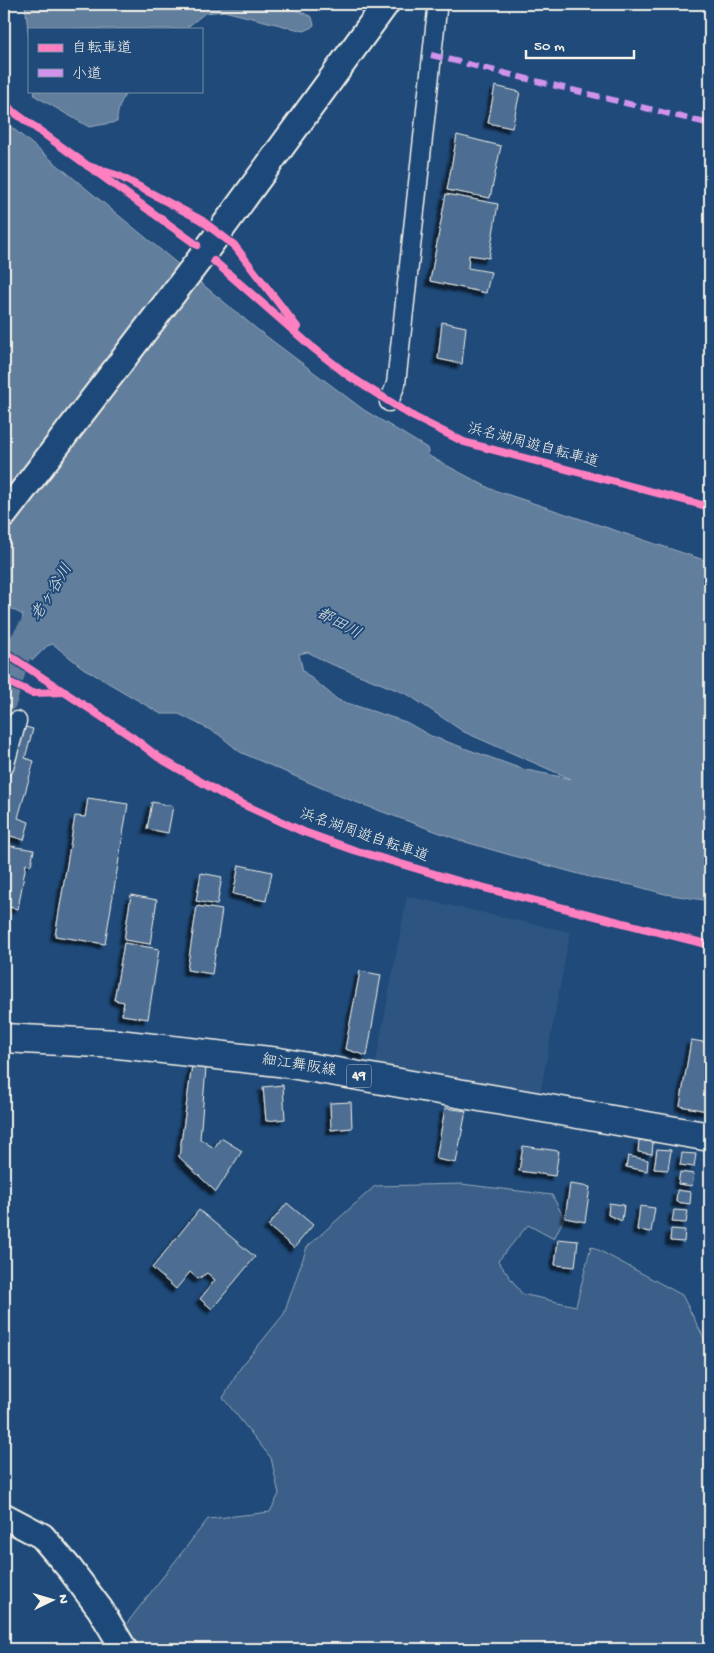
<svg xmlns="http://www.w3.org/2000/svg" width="714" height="1653" viewBox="0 0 714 1653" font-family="'Gochi Hand','Klee One',sans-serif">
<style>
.built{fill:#2d5581}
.green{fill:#3a5f88;stroke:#97a8b8}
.water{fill:#627e9d;stroke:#9cacbb;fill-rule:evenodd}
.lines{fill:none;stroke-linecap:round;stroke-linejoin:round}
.river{stroke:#627e9d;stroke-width:26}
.building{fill:#4d6e92;stroke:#f4f1e8;filter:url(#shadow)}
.street-casing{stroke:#f4f1e8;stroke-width:21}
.secondary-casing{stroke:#f4f1e8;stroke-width:29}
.primary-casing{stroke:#f4f1e8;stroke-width:31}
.street{stroke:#1f4a7a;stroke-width:18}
.secondary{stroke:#1f4a7a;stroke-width:25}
.primary{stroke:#1f4a7a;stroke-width:28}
.quiet{stroke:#d193ec;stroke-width:6;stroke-dasharray:12 6;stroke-linecap:butt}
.cycleway-casing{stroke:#1f4a7a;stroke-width:11}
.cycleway{stroke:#ff80c0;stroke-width:8}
.labels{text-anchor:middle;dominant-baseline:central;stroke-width:4;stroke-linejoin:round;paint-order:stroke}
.shield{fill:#1f4a7a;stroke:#b4bfc7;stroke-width:1}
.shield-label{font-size:14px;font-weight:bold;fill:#f4f1e8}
.street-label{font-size:15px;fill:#f4f1e8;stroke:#1f4a7a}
.water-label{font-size:16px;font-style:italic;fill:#dee0dd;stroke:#1f4a7a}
</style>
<defs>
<filter id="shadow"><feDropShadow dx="-4.5" dy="4.5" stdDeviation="1" flood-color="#0009"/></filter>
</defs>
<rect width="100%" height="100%" fill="#1f4a7a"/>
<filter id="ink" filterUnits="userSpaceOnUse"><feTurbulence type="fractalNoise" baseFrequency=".02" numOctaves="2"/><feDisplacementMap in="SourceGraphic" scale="10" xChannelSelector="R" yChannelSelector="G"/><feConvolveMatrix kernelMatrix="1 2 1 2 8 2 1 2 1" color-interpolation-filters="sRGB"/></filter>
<g filter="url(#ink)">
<path class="built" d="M 407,896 L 570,932 L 540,1095 L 375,1067 Z"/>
<path class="green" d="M 461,1184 L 552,1195 L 564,1218 L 554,1239 L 528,1225 L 498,1261 L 522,1294 L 576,1306 L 591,1246 L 682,1295 L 710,1350 L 710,1649 L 130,1649 L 120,1632 L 208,1519 L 270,1512 L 279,1494 L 271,1458 L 223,1398 L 241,1367 L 284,1314 L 307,1247 L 375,1186 Z"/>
<g class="water">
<path d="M 25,4 L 270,4 L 299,11 L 312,17 L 314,25 L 309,29 L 304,31 L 224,11 L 205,13 L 185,29 L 29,29 L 29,39 Z"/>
<path d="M 34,91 L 127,91 C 121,101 117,110 117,122 L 89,127 L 35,96 Z"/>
<path d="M 4,121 L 258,330 L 364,410 L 427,448 L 429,456 L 491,489 L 710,562 L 710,901 L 665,894 L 632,885 L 597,879 L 517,857 L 462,841 L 342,797 L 240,752 L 218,734 L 179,714 L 161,714 L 83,668 L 53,644 L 47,646 L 33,660 L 16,648 L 19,641 L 23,615 L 4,605 ZM 308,652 L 326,662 L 407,694 L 464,732 L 571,779 L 522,769 L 431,736 L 406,722 L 338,700 L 303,671 L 299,654 Z"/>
</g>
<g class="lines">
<path class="river" d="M 4,700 L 20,646 L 37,620"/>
</g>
<g class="building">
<path d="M 495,86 L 520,92 L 512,128 L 488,123 Z"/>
<path d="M 457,135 L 501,146 L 490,198 L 447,190 Z"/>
<path d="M 446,194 L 498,204 L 489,258 L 469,255 L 468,268 L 491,272 L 486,293 L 430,281 Z"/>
<path d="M 442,322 L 466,327 L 462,364 L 438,359 Z"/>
<path d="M 22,726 L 33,729 L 25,758 L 34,761 L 18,818 L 29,822 L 24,840 L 4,834 L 4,792 Z"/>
<path d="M 88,798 L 128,804 L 105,944 L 55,936 L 75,816 L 85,817 Z"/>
<path d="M 152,802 L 173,806 L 168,833 L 147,829 Z"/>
<path d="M 4,845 L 34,850 L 31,865 L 26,864 L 18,909 L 4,906 Z"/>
<path d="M 239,865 L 272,872 L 266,901 L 233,894 Z"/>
<path d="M 201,873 L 222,877 L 217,905 L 196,901 Z"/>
<path d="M 131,895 L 157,900 L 150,944 L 124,940 Z"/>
<path d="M 197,906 L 222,910 L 212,974 L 187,970 Z"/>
<path d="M 124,943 L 159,949 L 148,1019 L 122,1015 L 124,1002 L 114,1000 Z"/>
<path d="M 360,971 L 381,975 L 367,1056 L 345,1049 Z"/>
<path d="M 691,1040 L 710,1043 L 710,1092 L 707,1111 L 680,1106 Z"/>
<path d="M 192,1065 L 206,1068 L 200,1139 L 214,1148 L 221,1138 L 242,1151 L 216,1192 L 179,1157 Z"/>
<path d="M 283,1085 L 285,1119 L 266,1121 L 263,1087 Z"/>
<path d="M 351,1102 L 352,1128 L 331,1130 L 330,1103 Z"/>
<path d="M 445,1108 L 466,1111 L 456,1163 L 436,1159 Z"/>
<path d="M 639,1140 L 653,1142 L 652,1154 L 638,1152 Z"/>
<path d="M 523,1146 L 559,1151 L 555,1176 L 519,1171 Z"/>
<path d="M 657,1149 L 671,1150 L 668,1170 L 654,1169 Z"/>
<path d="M 682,1153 L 696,1154 L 694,1167 L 680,1165 Z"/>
<path d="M 628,1156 L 648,1160 L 647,1171 L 626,1167 Z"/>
<path d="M 680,1172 L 694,1174 L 692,1186 L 678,1184 Z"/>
<path d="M 570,1184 L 590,1187 L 585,1222 L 565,1218 Z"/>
<path d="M 677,1190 L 691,1192 L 690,1204 L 676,1202 Z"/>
<path d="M 287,1203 L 313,1225 L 294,1248 L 268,1226 Z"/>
<path d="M 609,1203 L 624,1205 L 622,1221 L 608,1215 Z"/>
<path d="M 640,1206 L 655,1208 L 651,1232 L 637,1230 Z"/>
<path d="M 199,1210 L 255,1257 L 212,1309 L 200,1299 L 215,1280 L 207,1273 L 198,1279 L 190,1272 L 176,1289 L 152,1268 Z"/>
<path d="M 674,1210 L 688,1211 L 686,1223 L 672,1222 Z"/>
<path d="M 671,1229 L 685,1230 L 684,1242 L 670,1241 Z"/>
<path d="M 558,1239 L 578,1241 L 575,1267 L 555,1265 Z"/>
</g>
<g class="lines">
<defs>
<g id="street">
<path d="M 389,402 L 396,384 L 437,10 L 435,4"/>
<path d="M 4,767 L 17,721"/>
</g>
<g id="secondary">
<path d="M 4,515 L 199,260 L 386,4"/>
<path d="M 4,1516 L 42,1536 L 70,1569 L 100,1609 L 124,1649"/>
</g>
<path id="primary" d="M 4,1038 L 118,1044 L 279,1062 L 710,1137"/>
</defs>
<use href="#street" class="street-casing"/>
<use href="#secondary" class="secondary-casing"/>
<use href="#primary" class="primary-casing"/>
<use href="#street" class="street"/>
<use href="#secondary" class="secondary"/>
<use href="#primary" class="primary"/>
<g class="quiet">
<path d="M 431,55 L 710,124"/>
<path d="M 710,474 L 709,479 L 710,481"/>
</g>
<defs>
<g id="cycleway">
<path d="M 4,74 L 6,103 L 11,110 L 197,245"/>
<path d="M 88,166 L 119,176 L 201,220 L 234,245 L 297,327"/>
<path d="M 214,261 L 312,347 L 349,376 L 414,417 L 464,442 L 710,507"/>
<path d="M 4,652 L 132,737 L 158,757 L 229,798 L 304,832 L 354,850 L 465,883 L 710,945"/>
<path d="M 4,680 L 32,693 L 65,692"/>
</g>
</defs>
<use href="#cycleway" class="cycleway-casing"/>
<use href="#cycleway" class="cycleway"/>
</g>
</g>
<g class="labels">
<rect class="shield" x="346.5" y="1064.5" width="25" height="23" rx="4"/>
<g class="shield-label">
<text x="359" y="1076">49</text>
</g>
<g class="street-label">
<text transform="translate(533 446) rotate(15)">浜名湖周遊自転車道</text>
<text transform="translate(364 836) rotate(19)">浜名湖周遊自転車道</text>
<text transform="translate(299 1066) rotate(9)">細江舞阪線</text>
</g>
<g class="water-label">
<text transform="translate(53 593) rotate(-58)">老ヶ谷川</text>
<text transform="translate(338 625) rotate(29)">都田川</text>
</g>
</g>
<rect width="714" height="1653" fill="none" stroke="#1f4a7a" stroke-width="20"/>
<rect x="10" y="10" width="694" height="1633" fill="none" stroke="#f4f1e8" stroke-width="2" filter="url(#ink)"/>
<rect x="28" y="28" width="175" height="65" fill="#1f4a7a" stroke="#748da6"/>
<rect x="38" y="44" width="25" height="8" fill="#ff80c0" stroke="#748da6"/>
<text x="72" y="52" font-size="15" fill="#f4f1e8">自転車道</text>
<rect x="38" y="69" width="25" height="8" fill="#d193ec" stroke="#748da6"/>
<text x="72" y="78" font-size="15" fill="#f4f1e8">小道</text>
<g transform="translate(52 1600) rotate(85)" stroke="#1f4a7a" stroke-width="4" paint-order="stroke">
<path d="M0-4L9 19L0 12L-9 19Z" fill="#f4f1e8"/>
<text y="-8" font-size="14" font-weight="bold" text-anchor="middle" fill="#f4f1e8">N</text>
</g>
<path d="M526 50v8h108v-8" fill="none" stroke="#f4f1e8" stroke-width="2.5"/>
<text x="534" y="50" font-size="15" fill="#f4f1e8" stroke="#1f4a7a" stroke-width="4" paint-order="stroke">50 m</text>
</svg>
